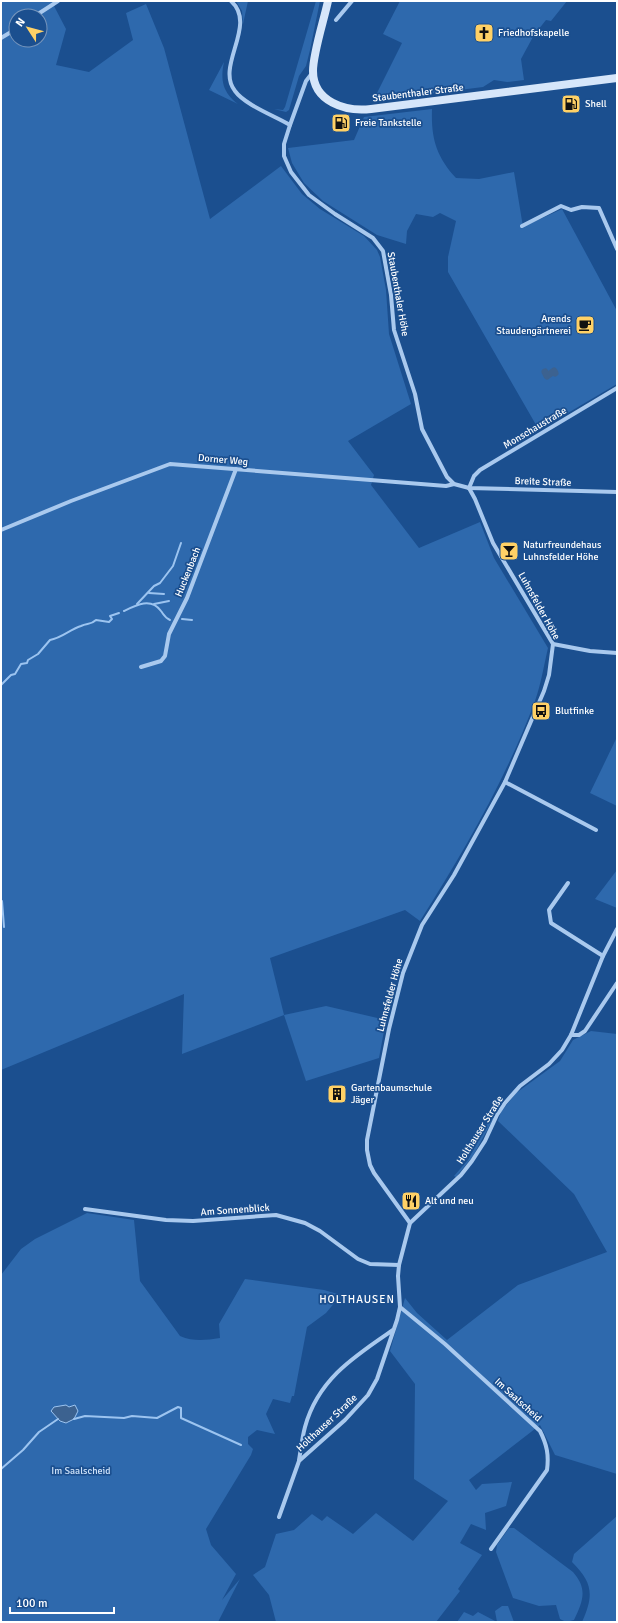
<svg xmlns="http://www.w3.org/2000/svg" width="618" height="1623" viewBox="0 0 618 1623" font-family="Signika,sans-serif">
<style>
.green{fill:#2e69ad;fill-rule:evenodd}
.water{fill:#3c6290;stroke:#9cc4f0}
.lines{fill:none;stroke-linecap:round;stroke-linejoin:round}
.stream{stroke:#9cc4f0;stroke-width:2}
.canal{stroke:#3c6290;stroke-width:7}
.minor{stroke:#a9c9ee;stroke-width:4}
.secondary{stroke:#d6e6fa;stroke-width:8}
.labels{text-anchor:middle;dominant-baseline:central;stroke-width:3.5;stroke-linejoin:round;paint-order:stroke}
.poi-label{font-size:10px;fill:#fff;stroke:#1b4f8f;text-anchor:start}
.street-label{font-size:10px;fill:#fff;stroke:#1b4f8f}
.park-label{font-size:10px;fill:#cfe3fa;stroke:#1b4f8f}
.neighbourhood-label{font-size:11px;letter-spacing:1px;fill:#fff;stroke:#1b4f8f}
</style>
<rect width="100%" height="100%" fill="#1b4f8f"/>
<g class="green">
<path d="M 1,1 L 58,1 L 54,6 L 66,29 L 56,65 L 89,72 L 133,40 L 126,13 L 146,4 L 164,48 L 210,219 L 281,166 L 302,194 L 320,209 L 364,236 L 377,250 L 380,257 L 386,290 L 389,334 L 411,404 L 348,441 L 374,475 L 371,485 L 419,548 L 480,522 L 494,558 L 548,648 C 544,665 541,684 535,701 C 506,779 464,851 420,921 L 405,910 L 270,958 L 284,1015 L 326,1006 L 386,1020 L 379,1058 L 306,1081 L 284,1015 L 182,1054 L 184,994 L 1,1070 ZM 16,16 L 40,16 L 40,40 L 16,40 Z"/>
<path d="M 236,1 L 248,1 L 243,24 L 242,11 Z"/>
<path d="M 316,1 L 320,1 L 310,50 L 306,66 L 299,76 L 289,110 L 286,112 L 274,109 L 283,110 L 285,107 Z"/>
<path d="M 400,1 L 567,1 L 551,21 L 546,20 L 534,35 L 521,59 L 524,80 L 507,82 L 494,80 L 483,87 L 373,101 L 402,43 L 383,34 Z"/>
<path d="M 224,62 C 220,80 223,93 238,104 L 209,90 Z"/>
<path d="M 432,109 C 431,138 436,156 456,178 L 479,179 L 514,172 L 523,227 L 562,209 L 617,311 L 617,384 L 539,430 L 448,272 L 448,257 L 456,221 L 440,213 L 433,217 L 416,214 L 407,231 L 406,244 L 377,235 L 323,201 L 304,183 L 292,163 L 288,148 L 354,140 L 364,117 Z"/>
<path d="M 617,737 L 617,806 L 590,793 Z"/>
<path d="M 617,870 L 617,908 L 595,899 Z"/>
<path d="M 591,1031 L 617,1034 L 617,1474 L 555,1455 L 540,1425 L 469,1480 L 476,1490 L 482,1484 L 512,1482 L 506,1506 L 485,1513 L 486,1530 L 471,1524 L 460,1543 L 482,1555 L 458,1589 L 460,1591 L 436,1622 L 276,1622 L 269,1595 L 253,1575 L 265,1567 L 276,1534 L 294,1530 L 312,1514 L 322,1521 L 327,1516 L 353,1534 L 376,1513 L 413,1541 L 448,1501 L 414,1479 L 415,1384 L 390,1351 L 405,1298 L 417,1313 L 447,1340 L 518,1285 L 607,1252 L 574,1194 L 498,1121 L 501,1112 L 516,1093 L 560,1061 L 573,1040 Z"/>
<path d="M 494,1099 L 502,1103 L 473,1156 L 456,1177 L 454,1176 L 468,1160 L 497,1105 Z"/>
<path d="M 87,1213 L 134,1220 L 140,1281 L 180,1336 C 194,1342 206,1340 220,1338 L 219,1324 L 245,1279 L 324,1290 L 341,1295 L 326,1313 L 307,1327 L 294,1396 L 292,1396 L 290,1403 L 273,1399 L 266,1414 L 275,1434 L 257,1430 L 248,1437 L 248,1444 L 253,1449 L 251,1455 L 206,1529 L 211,1545 L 236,1574 L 222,1600 L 240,1579 L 218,1622 L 1,1622 L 1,1275 L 21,1249 L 35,1239 Z"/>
<path d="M 617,1516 L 617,1622 L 582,1622 C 594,1595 593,1583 572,1562 L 574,1554 Z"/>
<path d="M 509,1528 L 514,1528 L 573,1572 C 588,1589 583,1601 574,1620 L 566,1622 L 560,1619 L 556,1605 L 539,1606 L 513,1598 L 496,1552 L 497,1545 Z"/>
<path d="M 502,1606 L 508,1606 L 514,1622 L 457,1622 L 464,1612 L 473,1616 L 478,1612 L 497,1622 L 495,1611 Z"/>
</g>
<path class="water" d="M 66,1405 L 69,1407 L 75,1405 L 78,1411 L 74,1419 L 66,1423 L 60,1421 L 51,1411 L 54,1407 Z"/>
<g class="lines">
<g class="stream">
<path d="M 149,593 L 164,594"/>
<path d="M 137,604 L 154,586 L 160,583 L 173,566 L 181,543"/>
<path d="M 154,604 L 169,601"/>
<path d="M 124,611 C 136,605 151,597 161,611 C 164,615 165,618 170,620"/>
<path d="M 182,619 L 192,620"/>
<path d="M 1,685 L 11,675 L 15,674 L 21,664 L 27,663 L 28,660 L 38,654 L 50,640 C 62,638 69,630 81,626 C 87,623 91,625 96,620 L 109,622 L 112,619 L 110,616 L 119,613"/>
<path d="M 2,901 L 4,927"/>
<path d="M 74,1419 L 85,1416 L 124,1418 L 132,1416 L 157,1418 L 178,1407 L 181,1408 L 181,1418 L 241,1445"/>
<path d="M 1,1469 L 23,1450 L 39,1432 L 58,1419"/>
</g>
<path class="canal" d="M 545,372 L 547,376 L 554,371 L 555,373"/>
<g class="minor">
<path d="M 231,1 C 258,25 215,66 235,91 C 245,105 275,116 290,125"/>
<path d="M 35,16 L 58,1"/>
<path d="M 336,20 L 352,1"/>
<path d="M 1,38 L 16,29"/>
<path d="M 313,72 L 306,81 L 290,125 L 284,144 L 284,156 L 291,172 L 309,195 L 335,214 L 373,238 L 383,251 L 391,295 L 394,330 L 415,394 L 422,429 L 447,477 L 454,484 L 469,488 L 617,492"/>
<path d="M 522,226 L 561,206 L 571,210 L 582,207 L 599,208 L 617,249"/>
<path d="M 469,488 L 474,476 L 480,470 L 617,388"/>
<path d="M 1,530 L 71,501 L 170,464 L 446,486 L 454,484"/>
<path d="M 553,644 L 590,651 L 617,653"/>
<path d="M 141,667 L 161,661 L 165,656 L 169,634 L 187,598 L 236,469"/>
<path d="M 505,782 L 596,830"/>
<path d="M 568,883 L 549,910 L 551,923 L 603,956"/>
<path d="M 571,1035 L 579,1035 L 585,1031 L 617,983"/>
<path d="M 85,1209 L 166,1220 L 193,1221 L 276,1215 L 305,1223 L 320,1231 L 358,1259 L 370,1264 L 399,1265"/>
<path d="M 410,1223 L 374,1173 L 370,1165 L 367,1150 L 367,1140 L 389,1029 L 403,973 L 422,925 L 454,875 L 505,782 L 544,691 L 549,675 L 553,644 L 493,543 L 475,499 L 469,488"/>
<path d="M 400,1307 L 445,1344 L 540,1431 C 547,1445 549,1455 547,1470 L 491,1549"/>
<path d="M 299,1460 C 301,1449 302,1438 305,1427 C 318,1379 355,1356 393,1330"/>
<path d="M 279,1517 L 299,1461 L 345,1420 L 368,1395 L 377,1379 L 397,1320 L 400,1307 L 398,1276 L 399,1265 L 410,1223 L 461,1175 L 472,1161 L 485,1141 L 497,1115 L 505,1103 L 520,1086 L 549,1064 L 562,1050 L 571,1035 L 603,956 L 617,929"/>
</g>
<path class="secondary" d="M 328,1 C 324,20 313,53 313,71 C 313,102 346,112 371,109 L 617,78"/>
</g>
<defs>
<symbol id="church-square" viewBox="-11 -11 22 22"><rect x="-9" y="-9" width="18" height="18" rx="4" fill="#ffd166" stroke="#1b4f8f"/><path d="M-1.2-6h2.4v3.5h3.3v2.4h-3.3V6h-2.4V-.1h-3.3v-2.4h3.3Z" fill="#111"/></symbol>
<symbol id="fuel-square" viewBox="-11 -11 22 22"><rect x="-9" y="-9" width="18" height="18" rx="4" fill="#ffd166" stroke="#1b4f8f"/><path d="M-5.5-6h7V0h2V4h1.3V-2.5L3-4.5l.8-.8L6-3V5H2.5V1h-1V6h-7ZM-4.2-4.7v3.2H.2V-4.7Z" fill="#111"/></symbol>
<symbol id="cafe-square" viewBox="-11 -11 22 22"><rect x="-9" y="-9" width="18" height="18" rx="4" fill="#ffd166" stroke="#1b4f8f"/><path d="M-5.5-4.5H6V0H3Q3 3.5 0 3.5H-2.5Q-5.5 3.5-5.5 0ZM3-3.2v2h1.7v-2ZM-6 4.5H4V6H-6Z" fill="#111"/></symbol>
<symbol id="bar-square" viewBox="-11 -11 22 22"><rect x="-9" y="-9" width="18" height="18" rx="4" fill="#ffd166" stroke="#1b4f8f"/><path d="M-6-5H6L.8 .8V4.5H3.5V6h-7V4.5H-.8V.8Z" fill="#111"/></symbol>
<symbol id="bus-square" viewBox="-11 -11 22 22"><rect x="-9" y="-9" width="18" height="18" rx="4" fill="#ffd166" stroke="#1b4f8f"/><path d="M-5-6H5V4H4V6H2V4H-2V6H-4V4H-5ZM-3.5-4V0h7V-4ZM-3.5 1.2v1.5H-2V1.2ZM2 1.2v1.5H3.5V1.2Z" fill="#111"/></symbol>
<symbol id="building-square" viewBox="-11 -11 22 22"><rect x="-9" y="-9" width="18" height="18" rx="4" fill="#ffd166" stroke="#1b4f8f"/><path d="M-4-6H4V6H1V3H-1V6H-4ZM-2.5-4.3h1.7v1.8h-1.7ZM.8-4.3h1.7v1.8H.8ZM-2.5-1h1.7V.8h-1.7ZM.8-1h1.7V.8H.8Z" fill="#111"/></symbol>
<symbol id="restaurant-square" viewBox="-11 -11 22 22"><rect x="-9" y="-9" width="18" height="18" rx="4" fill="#ffd166" stroke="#1b4f8f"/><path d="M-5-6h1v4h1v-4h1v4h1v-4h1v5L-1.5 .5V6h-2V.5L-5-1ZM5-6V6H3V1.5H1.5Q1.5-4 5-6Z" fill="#111"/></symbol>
</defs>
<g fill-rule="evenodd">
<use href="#church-square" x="473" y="22" width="22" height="22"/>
<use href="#fuel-square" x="560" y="93" width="22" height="22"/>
<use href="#fuel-square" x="330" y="112" width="22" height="22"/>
<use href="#cafe-square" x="574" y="314" width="22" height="22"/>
<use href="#bar-square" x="498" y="540" width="22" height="22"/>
<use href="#bus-square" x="530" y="700" width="22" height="22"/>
<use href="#building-square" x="326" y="1083" width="22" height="22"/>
<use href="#restaurant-square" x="400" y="1190" width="22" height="22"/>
</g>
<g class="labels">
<g class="poi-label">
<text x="498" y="33">Friedhofskapelle</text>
<text x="585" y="104">Shell</text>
<text x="355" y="123">Freie Tankstelle</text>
<text x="571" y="319" text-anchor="end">Arends<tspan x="571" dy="12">Staudengärtnerei</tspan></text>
<text x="523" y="545">Naturfreundehaus<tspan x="523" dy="12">Luhnsfelder Höhe</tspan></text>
<text x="555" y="711">Blutfinke</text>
<text x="351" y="1088">Gartenbaumschule<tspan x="351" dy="12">Jäger</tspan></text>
<text x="425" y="1201">Alt und neu</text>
</g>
<g class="street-label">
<text transform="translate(418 93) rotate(-7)">Staubenthaler Straße</text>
<text transform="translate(398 294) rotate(80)">Staubenthaler Höhe</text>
<text transform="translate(535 428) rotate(-31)">Monschaustraße</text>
<text transform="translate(223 460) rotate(5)">Dorner Weg</text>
<text transform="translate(543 482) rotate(2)">Breite Straße</text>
<text transform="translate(188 572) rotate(-68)">Huckenbach</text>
<text transform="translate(539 606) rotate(61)">Luhnsfelder Höhe</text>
<text transform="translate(390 995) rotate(-75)">Luhnsfelder Höhe</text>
<text transform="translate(480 1130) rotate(-58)">Holthauser Straße</text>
<text transform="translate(235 1210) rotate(-4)">Am Sonnenblick</text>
<text transform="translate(518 1400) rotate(42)">Im Saalscheid</text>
<text transform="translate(327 1423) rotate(-43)">Holthauser Straße</text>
</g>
<g class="park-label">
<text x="81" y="1471">Im Saalscheid</text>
</g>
<g class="neighbourhood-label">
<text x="357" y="1299">HOLTHAUSEN</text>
</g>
</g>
<rect width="618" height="1623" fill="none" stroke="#ffffff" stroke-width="4"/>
<g transform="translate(28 28) rotate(306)"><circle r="19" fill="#1b4f8f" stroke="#7695bc"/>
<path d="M0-3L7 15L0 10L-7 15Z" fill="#ffd166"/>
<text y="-6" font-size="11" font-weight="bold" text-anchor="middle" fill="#ffffff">N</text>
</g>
<path d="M10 1607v6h104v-6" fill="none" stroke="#ffffff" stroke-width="2"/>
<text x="16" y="1607" font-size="12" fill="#ffffff" stroke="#1b4f8f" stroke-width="3" paint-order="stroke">100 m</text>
</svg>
